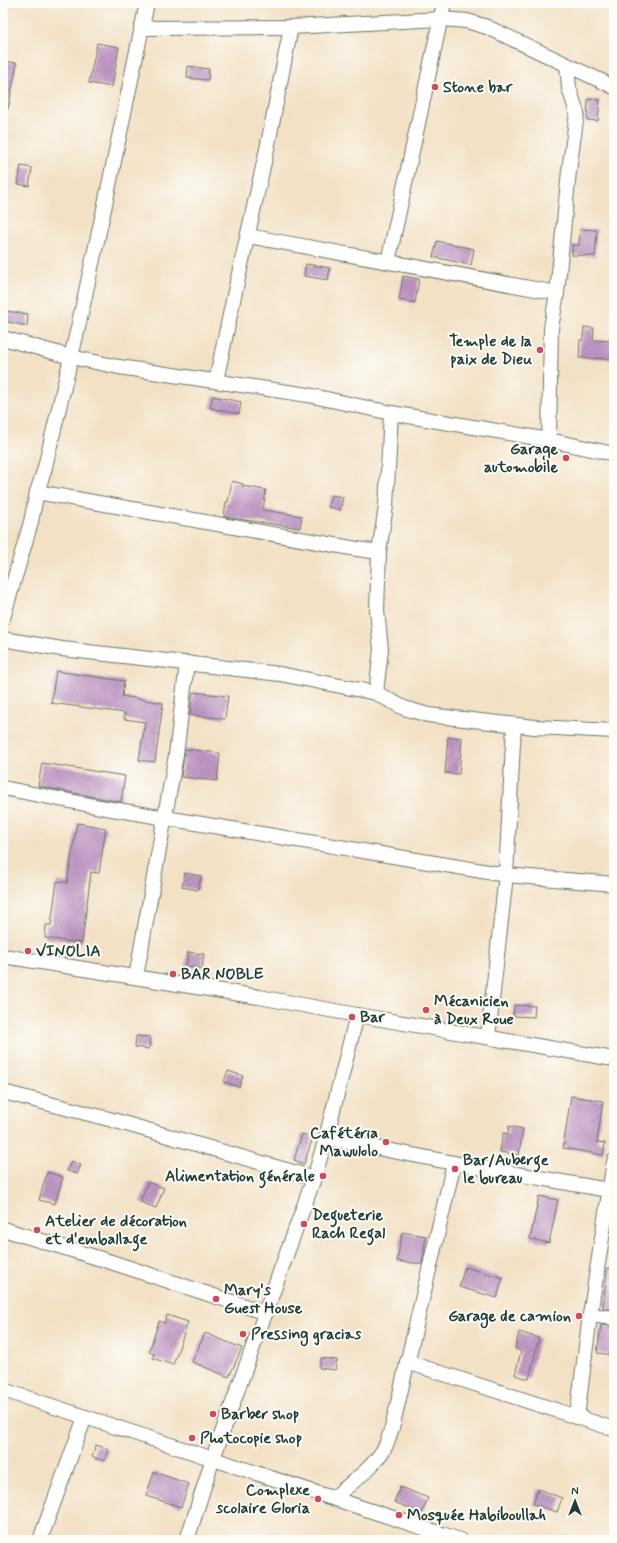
<svg xmlns="http://www.w3.org/2000/svg" width="617" height="1543" viewBox="0 0 617 1543" font-family="Mynerve,sans-serif">
<style>
.building{fill:url(#building-hatch)}
.lines{fill:none;stroke-linecap:round;stroke-linejoin:round}
.minor-casing{stroke:#697667;stroke-width:16}
.minor{stroke:#fff;stroke-width:14}
.poi-dot{fill:#d1495b;stroke:#fdfcf7;stroke-width:1.5}
.labels{text-anchor:middle;dominant-baseline:central;stroke-width:4;stroke-linejoin:round;paint-order:stroke}
.poi-label{font-size:16px;font-weight:bold;fill:#1f3d34;stroke:#fdfcf7;text-anchor:start}
</style>
<defs>
<pattern id="building-hatch" width="6" height="6" patternUnits="userSpaceOnUse"><rect width="6" height="6" fill="#c095c4"/><path d="M-1 1l2-2M0 6l6-6M5 7l2-2" fill="none" stroke="#9b7ba0"/></pattern>
</defs>
<rect width="100%" height="100%" fill="#fdfcf7"/>
<filter id="ink" filterUnits="userSpaceOnUse"><feTurbulence type="fractalNoise" baseFrequency=".025" numOctaves="2"/><feDisplacementMap in="SourceGraphic" scale="8" xChannelSelector="R" yChannelSelector="G"/><feConvolveMatrix kernelMatrix="1 2 1 2 8 2 1 2 1" color-interpolation-filters="sRGB"/></filter>
<filter id="wash" filterUnits="userSpaceOnUse"><feTurbulence type="fractalNoise" baseFrequency=".012" numOctaves="4" result="noise"/><feDisplacementMap in="SourceGraphic" scale="16" xChannelSelector="R" yChannelSelector="G"/><feGaussianBlur stdDeviation="0.9" result="paint"/><feColorMatrix in="noise" values="0 0 0 0 0 0 0 0 0 0 0 0 0 0 0 0 0 1.4 0 .05"/><feComposite in="paint" operator="in"/></filter>
<g filter="url(#wash)">
<rect width="100%" height="100%" fill="#f3e1c5"/>
<g id="blocks">
<g class="building">
<path d="M 97,43 L 119,47 L 112,87 L 89,83 Z"/>
<path d="M 3,61 L 17,63 L 8,109 L 3,109 Z"/>
<path d="M 188,66 L 209,69 L 208,80 L 187,78 Z"/>
<path d="M 588,99 L 600,100 L 598,121 L 587,120 Z"/>
<path d="M 21,166 L 32,168 L 29,186 L 18,184 Z"/>
<path d="M 580,229 L 597,230 L 595,256 L 572,255 L 572,245 L 579,245 Z"/>
<path d="M 437,241 L 474,249 L 471,265 L 433,257 Z"/>
<path d="M 306,264 L 330,268 L 328,280 L 304,276 Z"/>
<path d="M 403,276 L 419,279 L 415,303 L 399,300 Z"/>
<path d="M 5,311 L 28,314 L 27,326 L 3,321 Z"/>
<path d="M 584,327 L 594,328 L 593,340 L 614,341 L 614,359 L 579,358 L 580,340 L 583,340 Z"/>
<path d="M 213,396 L 241,402 L 239,414 L 210,408 Z"/>
<path d="M 232,481 L 243,484 L 242,486 L 266,490 L 263,510 L 302,516 L 300,528 L 224,517 L 226,502 L 228,502 Z"/>
<path d="M 331,495 L 343,497 L 340,510 L 328,507 Z"/>
<path d="M 56,671 L 124,681 L 122,696 L 163,703 L 155,762 L 139,760 L 145,722 L 124,719 L 125,713 L 51,703 Z"/>
<path d="M 193,692 L 228,696 L 225,719 L 190,715 Z"/>
<path d="M 448,737 L 462,738 L 459,774 L 445,773 Z"/>
<path d="M 185,749 L 220,753 L 217,781 L 181,777 Z"/>
<path d="M 42,763 L 125,776 L 121,802 L 38,786 Z"/>
<path d="M 77,823 L 106,828 L 99,873 L 91,872 L 82,943 L 45,938 L 46,925 L 51,925 L 57,881 L 67,883 Z"/>
<path d="M 185,873 L 201,876 L 198,890 L 182,887 Z"/>
<path d="M 188,952 L 204,954 L 202,969 L 186,966 Z"/>
<path d="M 514,1005 L 535,1006 L 534,1017 L 513,1016 Z"/>
<path d="M 136,1036 L 150,1037 L 149,1049 L 135,1047 Z"/>
<path d="M 228,1071 L 243,1076 L 239,1087 L 224,1082 Z"/>
<path d="M 571,1096 L 603,1101 L 597,1142 L 605,1143 L 603,1155 L 563,1148 Z"/>
<path d="M 509,1126 L 523,1129 L 519,1155 L 500,1152 L 503,1133 L 508,1134 Z"/>
<path d="M 302,1134 L 313,1137 L 304,1164 L 294,1160 Z"/>
<path d="M 71,1161 L 81,1165 L 77,1174 L 67,1171 Z"/>
<path d="M 47,1172 L 63,1177 L 55,1204 L 39,1200 Z"/>
<path d="M 148,1182 L 164,1188 L 156,1208 L 140,1202 Z"/>
<path d="M 539,1196 L 558,1200 L 549,1243 L 530,1239 Z"/>
<path d="M 402,1232 L 426,1236 L 422,1264 L 397,1261 Z"/>
<path d="M 465,1267 L 503,1278 L 497,1298 L 459,1287 Z"/>
<path d="M 607,1268 L 614,1269 L 614,1309 L 603,1308 Z"/>
<path d="M 167,1315 L 188,1322 L 173,1365 L 153,1358 L 154,1354 L 149,1352 L 159,1321 L 164,1323 Z"/>
<path d="M 601,1325 L 614,1326 L 614,1355 L 597,1353 Z"/>
<path d="M 519,1332 L 539,1338 L 529,1379 L 515,1375 L 521,1351 L 515,1349 Z"/>
<path d="M 205,1333 L 242,1348 L 229,1377 L 192,1362 Z"/>
<path d="M 321,1358 L 337,1360 L 335,1370 L 319,1368 Z"/>
<path d="M 96,1445 L 109,1449 L 104,1461 L 92,1457 Z"/>
<path d="M 154,1472 L 189,1484 L 181,1507 L 146,1496 Z"/>
<path d="M 400,1487 L 428,1498 L 422,1513 L 394,1502 Z"/>
<path d="M 538,1489 L 562,1498 L 557,1512 L 533,1504 Z"/>
</g>
</g>
</g>
<g filter="url(#ink)">
<use href="#blocks" fill-opacity="0" stroke="#697667" stroke-width="1"/>
<g class="lines">
<defs>
<g id="minor">
<path d="M 141,28 L 291,27 L 441,19 L 467,21 L 487,27 L 614,87"/>
<path d="M 248,236 L 557,293"/>
<path d="M 388,262 L 444,3"/>
<path d="M 3,338 L 71,357 L 119,367 L 308,395 L 391,413 L 549,440 L 614,454"/>
<path d="M 216,381 L 234,296 L 267,149 L 291,27"/>
<path d="M 549,440 L 551,328 L 557,293 L 569,171 L 577,113 L 569,88 L 567,65"/>
<path d="M 37,492 L 357,549 L 379,552"/>
<path d="M 3,618 L 31,522 L 37,492 L 44,471 L 77,332 L 104,209 L 147,3"/>
<path d="M 3,639 L 62,649 L 280,674 L 376,693 L 404,708 L 428,715 L 535,727 L 614,731"/>
<path d="M 376,693 L 381,649 L 377,611 L 379,552 L 386,506 L 391,413"/>
<path d="M 514,725 L 506,875 L 614,884"/>
<path d="M 3,788 L 100,807 L 506,875 L 488,1037"/>
<path d="M 3,956 L 259,997 L 357,1015 L 614,1059"/>
<path d="M 136,977 L 176,755 L 187,663"/>
<path d="M 3,1092 L 109,1119 L 314,1178"/>
<path d="M 326,1138 L 454,1163 L 614,1191"/>
<path d="M 3,1229 L 111,1262 L 266,1313"/>
<path d="M 590,1315 L 614,1318"/>
<path d="M 407,1362 L 614,1429"/>
<path d="M 3,1390 L 460,1540"/>
<path d="M 577,1417 L 590,1315 L 614,1161"/>
<path d="M 333,1498 C 350,1484 376,1466 386,1445 C 388,1440 390,1433 392,1428 L 454,1163"/>
<path d="M 40,1540 L 85,1417"/>
<path d="M 187,1540 L 213,1458 L 314,1178 L 326,1138 L 357,1015"/>
</g>
</defs>
<use href="#minor" class="minor-casing"/>
<use href="#minor" class="minor"/>
</g>
</g>
<g class="poi-dot">
<circle cx="435" cy="87" r="4"/>
<circle cx="540" cy="350" r="4"/>
<circle cx="566" cy="458" r="4"/>
<circle cx="28" cy="951" r="4"/>
<circle cx="173" cy="974" r="4"/>
<circle cx="426" cy="1010" r="4"/>
<circle cx="352" cy="1017" r="4"/>
<circle cx="386" cy="1142" r="4"/>
<circle cx="455" cy="1169" r="4"/>
<circle cx="323" cy="1176" r="4"/>
<circle cx="304" cy="1224" r="4"/>
<circle cx="37" cy="1230" r="4"/>
<circle cx="216" cy="1299" r="4"/>
<circle cx="579" cy="1316" r="4"/>
<circle cx="243" cy="1334" r="4"/>
<circle cx="213" cy="1414" r="4"/>
<circle cx="192" cy="1438" r="4"/>
<circle cx="318" cy="1499" r="4"/>
<circle cx="399" cy="1515" r="4"/>
</g>
<g class="labels">
<g class="poi-label">
<text x="443" y="87">Stone bar</text>
<text x="532" y="341" text-anchor="end">Temple de la<tspan x="532" dy="18">paix de Dieu</tspan></text>
<text x="558" y="449" text-anchor="end">Garage<tspan x="558" dy="18">automobile</tspan></text>
<text x="36" y="951">VINOLIA</text>
<text x="181" y="974">BAR NOBLE</text>
<text x="434" y="1001">Mécanicien<tspan x="434" dy="18">à Deux Roue</tspan></text>
<text x="360" y="1017">Bar</text>
<text x="378" y="1133" text-anchor="end">Cafétéria<tspan x="378" dy="18">Mawulolo</tspan></text>
<text x="463" y="1160">Bar/Auberge<tspan x="463" dy="18">le bureau</tspan></text>
<text x="315" y="1176" text-anchor="end">Alimentation générale</text>
<text x="312" y="1215">Degueterie<tspan x="312" dy="18">Rach Regal</tspan></text>
<text x="45" y="1221">Atelier de décoration<tspan x="45" dy="18">et d'emballage</tspan></text>
<text x="224" y="1290">Mary's<tspan x="224" dy="18">Guest House</tspan></text>
<text x="571" y="1316" text-anchor="end">Garage de camion</text>
<text x="251" y="1334">Pressing gracias</text>
<text x="221" y="1414">Barber shop</text>
<text x="200" y="1438">Photocopie shop</text>
<text x="310" y="1490" text-anchor="end">Complexe<tspan x="310" dy="18">scolaire Gloria</tspan></text>
<text x="407" y="1515">Mosquée Habiboullah</text>
</g>
</g>
<rect width="617" height="1543" fill="none" stroke="#fdfcf7" stroke-width="16"/>
<g transform="translate(575 1501)" stroke="#fdfcf7" stroke-width="3" paint-order="stroke">
<path d="M0-3L7 15L0 10L-7 15Z" fill="#1f3d34"/>
<text y="-6" font-size="11" font-weight="bold" text-anchor="middle" fill="#1f3d34">N</text>
</g>
</svg>
